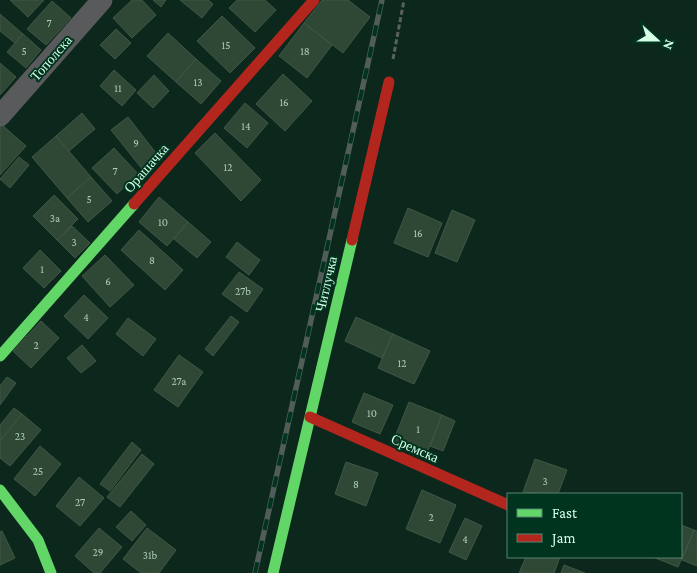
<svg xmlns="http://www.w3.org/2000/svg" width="697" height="573" viewBox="0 0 697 573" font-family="'Crimson Pro',serif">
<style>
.building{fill:#2f4735;stroke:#405746}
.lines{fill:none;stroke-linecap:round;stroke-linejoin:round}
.path{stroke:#5a625f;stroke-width:3;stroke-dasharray:5 2.5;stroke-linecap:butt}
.street{stroke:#595a5c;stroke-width:21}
.fast{stroke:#63d668;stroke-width:11}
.jam{stroke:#b3261e;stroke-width:11}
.rail-casing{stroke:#505d58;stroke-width:5.5}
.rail{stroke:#00341f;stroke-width:4;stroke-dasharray:11;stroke-linecap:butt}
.labels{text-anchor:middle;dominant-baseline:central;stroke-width:4;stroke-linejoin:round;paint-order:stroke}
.number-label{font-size:11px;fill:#abd0ba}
.street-label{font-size:14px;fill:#d4fee6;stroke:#00341f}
</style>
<rect width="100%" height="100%" fill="#0c281d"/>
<g class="building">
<path d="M 10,0 L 44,0 L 28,17 Z"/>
<path d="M 132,0 L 142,0 L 156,15 L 132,38 L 113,18 Z"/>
<path d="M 153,0 L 166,0 L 161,7 Z"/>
<path d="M 180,0 L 208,0 L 213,4 L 202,18 Z"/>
<path d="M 237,0 L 265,0 L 276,10 L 255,32 L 229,8 Z"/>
<path d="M 322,0 L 348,0 L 370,17 L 343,53 L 304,23 Z"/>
<path d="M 52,1 L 71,18 L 46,45 L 27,29 Z"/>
<path d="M 0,14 L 23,34 L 15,43 L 0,31 Z"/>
<path d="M 222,16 L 255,48 L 230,73 L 197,41 Z"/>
<path d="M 304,23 L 332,45 L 307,78 L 279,56 Z"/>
<path d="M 116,29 L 131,43 L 115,59 L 100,45 Z"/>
<path d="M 168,33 L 196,59 L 176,82 L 147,56 Z"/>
<path d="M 23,34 L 41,50 L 26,68 L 7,52 Z"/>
<path d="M 196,59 L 221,81 L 201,104 L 176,82 Z"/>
<path d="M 0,63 L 16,77 L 0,95 Z"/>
<path d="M 114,70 L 136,90 L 122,106 L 100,86 Z"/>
<path d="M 283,74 L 312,101 L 285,131 L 256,104 Z"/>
<path d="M 154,75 L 169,91 L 153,108 L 137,93 Z"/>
<path d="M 245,103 L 268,123 L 247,148 L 224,128 Z"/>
<path d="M 82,113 L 95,129 L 69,151 L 56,136 Z"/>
<path d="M 128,117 L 159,157 L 143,170 L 111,130 Z"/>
<path d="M 1,124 L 26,146 L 0,175 L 0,125 Z"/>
<path d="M 215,133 L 261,180 L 241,201 L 195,153 Z"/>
<path d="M 56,136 L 91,177 L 67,198 L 32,157 Z"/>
<path d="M 114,148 L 138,174 L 117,194 L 92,168 Z"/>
<path d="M 19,157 L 29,165 L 10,188 L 0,179 Z"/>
<path d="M 91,177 L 112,201 L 88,222 L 67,198 Z"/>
<path d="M 54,195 L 78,219 L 57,240 L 33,216 Z"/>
<path d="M 159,197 L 188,222 L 167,246 L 139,222 Z"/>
<path d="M 408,208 L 442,223 L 428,257 L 394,243 Z"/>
<path d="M 452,210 L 475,220 L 457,262 L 435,253 Z"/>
<path d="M 188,222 L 211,242 L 197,258 L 174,239 Z"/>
<path d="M 72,226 L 90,243 L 75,258 L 57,240 Z"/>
<path d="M 139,230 L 183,270 L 165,290 L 121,250 Z"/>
<path d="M 237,242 L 260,260 L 249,275 L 226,257 Z"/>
<path d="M 40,250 L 61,271 L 44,288 L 23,268 Z"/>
<path d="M 105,255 L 134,285 L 110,307 L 82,276 Z"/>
<path d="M 239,272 L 263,289 L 247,312 L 222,294 Z"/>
<path d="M 84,295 L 108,318 L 88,339 L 64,316 Z"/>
<path d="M 231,316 L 239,322 L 213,356 L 205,349 Z"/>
<path d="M 356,317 L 393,334 L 382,358 L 345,341 Z"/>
<path d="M 128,318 L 156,339 L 143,356 L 116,334 Z"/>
<path d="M 41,321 L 59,338 L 31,368 L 13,351 Z"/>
<path d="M 393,334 L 430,351 L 414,384 L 378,368 Z"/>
<path d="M 82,345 L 96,361 L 81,373 L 67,358 Z"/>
<path d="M 179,355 L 203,372 L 178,407 L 154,390 Z"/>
<path d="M 7,377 L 16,383 L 0,405 L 0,386 Z"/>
<path d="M 364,393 L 393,405 L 380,434 L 352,422 Z"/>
<path d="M 409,402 L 442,415 L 426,455 L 393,442 Z"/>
<path d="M 14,408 L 22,414 L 0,441 L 0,425 Z"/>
<path d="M 22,414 L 41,430 L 10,466 L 0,458 L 0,441 Z"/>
<path d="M 442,415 L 455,421 L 443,451 L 430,446 Z"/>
<path d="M 132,442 L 141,450 L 110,491 L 100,484 Z"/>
<path d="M 40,446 L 61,464 L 35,496 L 14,479 Z"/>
<path d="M 142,454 L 154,464 L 120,507 L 107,497 Z"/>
<path d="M 535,459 L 567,470 L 558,494 L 523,492 Z"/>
<path d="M 346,462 L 378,473 L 366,506 L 335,494 Z"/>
<path d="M 79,477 L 104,498 L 80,526 L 56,506 Z"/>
<path d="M 422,490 L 456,505 L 440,543 L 406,529 Z"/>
<path d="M 131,511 L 146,525 L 132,541 L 116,527 Z"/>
<path d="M 465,518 L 482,526 L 466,560 L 449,552 Z"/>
<path d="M 681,525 L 694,530 L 678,567 L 653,557 L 681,557 Z"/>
<path d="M 99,528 L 122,547 L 100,573 L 94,573 L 75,556 Z"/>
<path d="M 147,528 L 176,550 L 159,573 L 141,573 L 123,559 Z"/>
<path d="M 694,530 L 697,531 L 697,566 L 682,560 Z"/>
<path d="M 2,531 L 15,558 L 0,565 L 0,532 Z"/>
<path d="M 526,557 L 560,557 L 554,573 L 519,573 Z"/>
<path d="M 564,565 L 585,573 L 561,573 Z"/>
</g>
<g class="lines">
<path class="path" d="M 393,59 L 404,0"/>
<path class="street" d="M 0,116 L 102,0"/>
<g class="fast">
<path d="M 0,356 L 134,204"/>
<path d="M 0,490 L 38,540 L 51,573"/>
<path d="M 273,573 L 352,240"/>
</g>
<g class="jam">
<path d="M 134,204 L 314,0"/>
<path d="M 352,240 L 389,82"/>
<path d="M 310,417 L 508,505"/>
</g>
<defs>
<path id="rail" d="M 255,573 L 382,0"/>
</defs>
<use href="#rail" class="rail-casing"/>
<use href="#rail" class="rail"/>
</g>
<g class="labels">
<g class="number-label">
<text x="49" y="23">7</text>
<text x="226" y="45">15</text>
<text x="24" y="51">5</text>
<text x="305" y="51">18</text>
<text x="198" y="82">13</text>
<text x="118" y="88">11</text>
<text x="284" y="102">16</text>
<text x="246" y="126">14</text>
<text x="136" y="143">9</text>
<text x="228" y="167">12</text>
<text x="115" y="171">7</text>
<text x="89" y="199">5</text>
<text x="55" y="218">3a</text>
<text x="163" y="222">10</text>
<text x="418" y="233">16</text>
<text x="74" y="242">3</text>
<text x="152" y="260">8</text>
<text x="42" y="269">1</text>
<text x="108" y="281">6</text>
<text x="243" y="291">27b</text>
<text x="86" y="317">4</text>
<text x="36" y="345">2</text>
<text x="402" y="363">12</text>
<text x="179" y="381">27a</text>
<text x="372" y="413">10</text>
<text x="418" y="429">1</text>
<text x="20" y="436">23</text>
<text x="38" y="471">25</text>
<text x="545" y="481">3</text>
<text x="356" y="484">8</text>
<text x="80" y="502">27</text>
<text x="431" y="517">2</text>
<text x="465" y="539">4</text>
<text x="98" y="552">29</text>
<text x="150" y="555">31b</text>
</g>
<g class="street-label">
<text transform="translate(51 58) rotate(-49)">Тополска</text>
<text transform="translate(146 168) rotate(-49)">Орашачка</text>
<text transform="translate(326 284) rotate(-77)">Читлучка</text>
<text transform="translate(415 448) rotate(24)">Сремска</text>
</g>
</g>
<rect x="507" y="493" width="175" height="65" fill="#00341f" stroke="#55856f"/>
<rect x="517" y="509" width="25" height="8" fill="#63d668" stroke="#55856f"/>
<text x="552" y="518" font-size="15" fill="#d4fee6">Fast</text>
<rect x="517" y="534" width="25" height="8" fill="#b3261e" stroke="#55856f"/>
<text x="552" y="543" font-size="15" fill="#d4fee6">Jam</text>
<g transform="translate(657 40) rotate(111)" stroke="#00341f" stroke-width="4" paint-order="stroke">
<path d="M0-4L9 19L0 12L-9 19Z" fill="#d4fee6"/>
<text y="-8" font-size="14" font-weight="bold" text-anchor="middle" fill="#d4fee6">N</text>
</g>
</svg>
